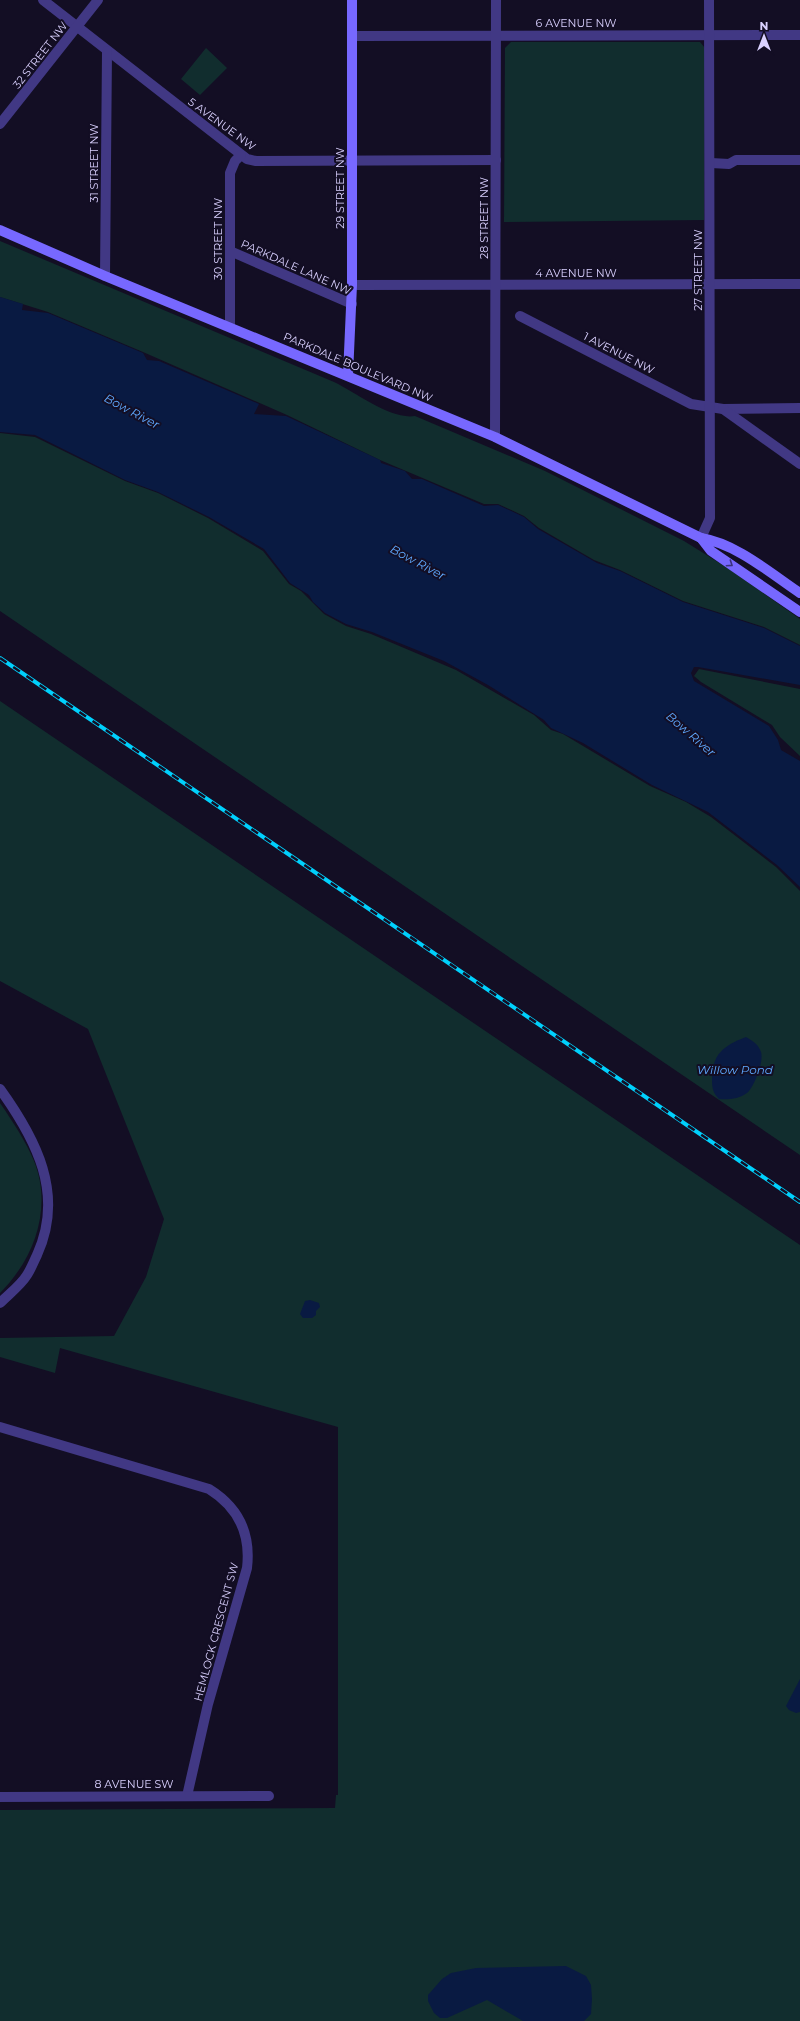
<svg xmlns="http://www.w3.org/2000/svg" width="800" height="2021" viewBox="0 0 800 2021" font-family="Montserrat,sans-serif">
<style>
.green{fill:#112d2e}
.water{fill:#091a42}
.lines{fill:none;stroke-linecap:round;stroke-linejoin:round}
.street{stroke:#413884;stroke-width:10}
.secondary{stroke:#7768ff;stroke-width:10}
.rail-casing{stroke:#00d0fc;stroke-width:4}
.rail{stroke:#130e24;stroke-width:2.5;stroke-dasharray:8;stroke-linecap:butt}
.oneway{stroke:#3b327c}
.labels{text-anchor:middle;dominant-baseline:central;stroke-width:4;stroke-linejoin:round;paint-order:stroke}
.street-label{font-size:11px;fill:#dad1ff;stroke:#130e24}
.water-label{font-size:12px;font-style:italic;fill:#5fa9ff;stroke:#130e24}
</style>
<rect width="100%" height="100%" fill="#130e24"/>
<g class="green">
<path d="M 511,42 L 700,42 L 705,48 L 704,220 L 504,222 L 505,48 Z"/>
<path d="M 206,48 L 227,68 L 200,95 L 181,79 Z"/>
<path d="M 0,241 L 334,382 C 357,393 391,420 415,416 L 545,471 L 684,541 L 729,569 L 800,619 L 800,645 L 764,627 L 683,601 L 620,570 L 594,560 L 539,528 L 524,516 L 498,504 L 484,504 L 380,460 L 287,415 L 143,352 L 48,312 L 0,297 Z"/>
<path d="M 0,433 L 35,437 L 125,481 L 158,493 L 208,518 L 263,551 L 289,584 L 301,591 L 324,614 L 346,626 L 371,634 L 456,670 L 534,715 L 551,730 L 563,734 L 650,786 L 686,802 L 711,817 L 776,867 L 800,891 L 800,1155 L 0,611 Z"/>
<path d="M 699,669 L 800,689 L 800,756 L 780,737 L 772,725 L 701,682 L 694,676 Z"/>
<path d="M 0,701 L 800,1245 L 800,2021 L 0,2021 L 0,1810 L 335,1808 L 336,1795 L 338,1795 L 338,1427 L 60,1348 L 55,1373 L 0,1357 L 0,1338 L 114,1336 L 146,1277 L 164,1219 L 88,1029 L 0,981 Z"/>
<path d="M 0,1103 C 13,1122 25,1140 34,1161 C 53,1208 34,1259 0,1293 Z"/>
</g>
<g class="water">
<path d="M 0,297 L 23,304 L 22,310 L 48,313 L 143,353 L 147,360 L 159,361 L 259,404 L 254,414 L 286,416 L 380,460 L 381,463 L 405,471 L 412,479 L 422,479 L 484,506 L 498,505 L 524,517 L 538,529 L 597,563 L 620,571 L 683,602 L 764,628 L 800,646 L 800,685 L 698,667 L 694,667 L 691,673 L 694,681 L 769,726 L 778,740 L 781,750 L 800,761 L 800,887 L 777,865 L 708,812 L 652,785 L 583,743 L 551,728 L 544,720 L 488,685 L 444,661 L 372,632 L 346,624 L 325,613 L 313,602 L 309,595 L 290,583 L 264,549 L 209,517 L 158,492 L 125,480 L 35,435 L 0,432 Z"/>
<path d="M 746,1037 C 753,1041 758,1044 761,1052 C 764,1062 754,1087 747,1093 C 739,1099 728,1100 719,1099 C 713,1093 712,1088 712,1080 C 712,1054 723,1046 746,1037 Z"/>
<path d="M 310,1300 L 319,1303 L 320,1307 L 316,1311 L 316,1315 L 312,1318 L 303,1318 L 300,1314 L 305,1301 Z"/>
<path d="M 800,1679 L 800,1712 L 796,1713 L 789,1710 L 786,1706 Z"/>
<path d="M 566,1966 L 586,1976 L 591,1985 L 592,1999 L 591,2014 L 584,2021 L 523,2021 L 487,2000 L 447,2018 L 440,2018 L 434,2013 L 428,2001 L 428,1995 L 442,1979 L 451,1973 L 476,1968 Z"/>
</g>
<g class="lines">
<g class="street">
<path d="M 43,0 L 247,159 L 256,161 L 496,160"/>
<path d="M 352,36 L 800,35"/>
<path d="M 0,124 L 98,0"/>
<path d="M 711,163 L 729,164 L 736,160 L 800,160"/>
<path d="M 230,251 L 352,304"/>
<path d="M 105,276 L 107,51"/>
<path d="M 352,285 L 800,284"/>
<path d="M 520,316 L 691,404 L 723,409 L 800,408"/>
<path d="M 230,327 L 230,173 L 235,161 L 241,155"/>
<path d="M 723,409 L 800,464"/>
<path d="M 495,437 L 496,0"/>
<path d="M 701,538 L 710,518 L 709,0"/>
<path d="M 0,1089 C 36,1139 65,1194 37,1255 C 34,1261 31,1269 27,1275 C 21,1285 9,1294 0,1303"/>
<path d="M 0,1427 L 209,1489 C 238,1507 251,1534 247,1568 L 208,1704 L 187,1796"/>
<path d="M 0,1797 L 269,1796"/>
</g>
<g class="secondary">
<path d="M 0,230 L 105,276 L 495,437 L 701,538 C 737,544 770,573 800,593"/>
<path d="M 348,375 L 352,285 L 352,0"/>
<path d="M 701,538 L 711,551 L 800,612"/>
</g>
<defs>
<path id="rail" d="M 0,658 L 800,1202"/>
</defs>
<use href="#rail" class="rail-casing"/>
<use href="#rail" class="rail"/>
</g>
<defs><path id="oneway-chevron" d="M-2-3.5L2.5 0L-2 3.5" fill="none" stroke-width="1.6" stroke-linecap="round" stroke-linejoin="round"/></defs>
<use class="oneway" href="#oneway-chevron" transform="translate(730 564) rotate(34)"/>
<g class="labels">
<g class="street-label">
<text x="576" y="23">6 AVENUE NW</text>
<text transform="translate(40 55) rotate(-52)">32 STREET NW</text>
<text transform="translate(222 124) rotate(36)">5 AVENUE NW</text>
<text transform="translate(94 163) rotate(-90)">31 STREET NW</text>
<text transform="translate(340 188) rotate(-90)">29 STREET NW</text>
<text transform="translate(484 218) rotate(-90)">28 STREET NW</text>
<text transform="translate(218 239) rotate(-90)">30 STREET NW</text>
<text transform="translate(296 267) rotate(24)">PARKDALE LANE NW</text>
<text transform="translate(698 270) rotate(-90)">27 STREET NW</text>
<text x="576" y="273">4 AVENUE NW</text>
<text transform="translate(619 353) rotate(27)">1 AVENUE NW</text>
<text transform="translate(358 367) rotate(23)">PARKDALE BOULEVARD NW</text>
<text transform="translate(216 1632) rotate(-75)">HEMLOCK CRESCENT SW</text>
<text x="134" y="1784">8 AVENUE SW</text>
</g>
<g class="water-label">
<text transform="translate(132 411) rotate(28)">Bow River</text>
<text transform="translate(418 562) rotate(28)">Bow River</text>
<text transform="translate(691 734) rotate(41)">Bow River</text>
<text x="735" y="1069">Willow Pond</text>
</g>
</g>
<g transform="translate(764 36)" stroke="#130e24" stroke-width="3" paint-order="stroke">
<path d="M0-3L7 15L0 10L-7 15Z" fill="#dad1ff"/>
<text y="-6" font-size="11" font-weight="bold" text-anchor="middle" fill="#dad1ff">N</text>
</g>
</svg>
